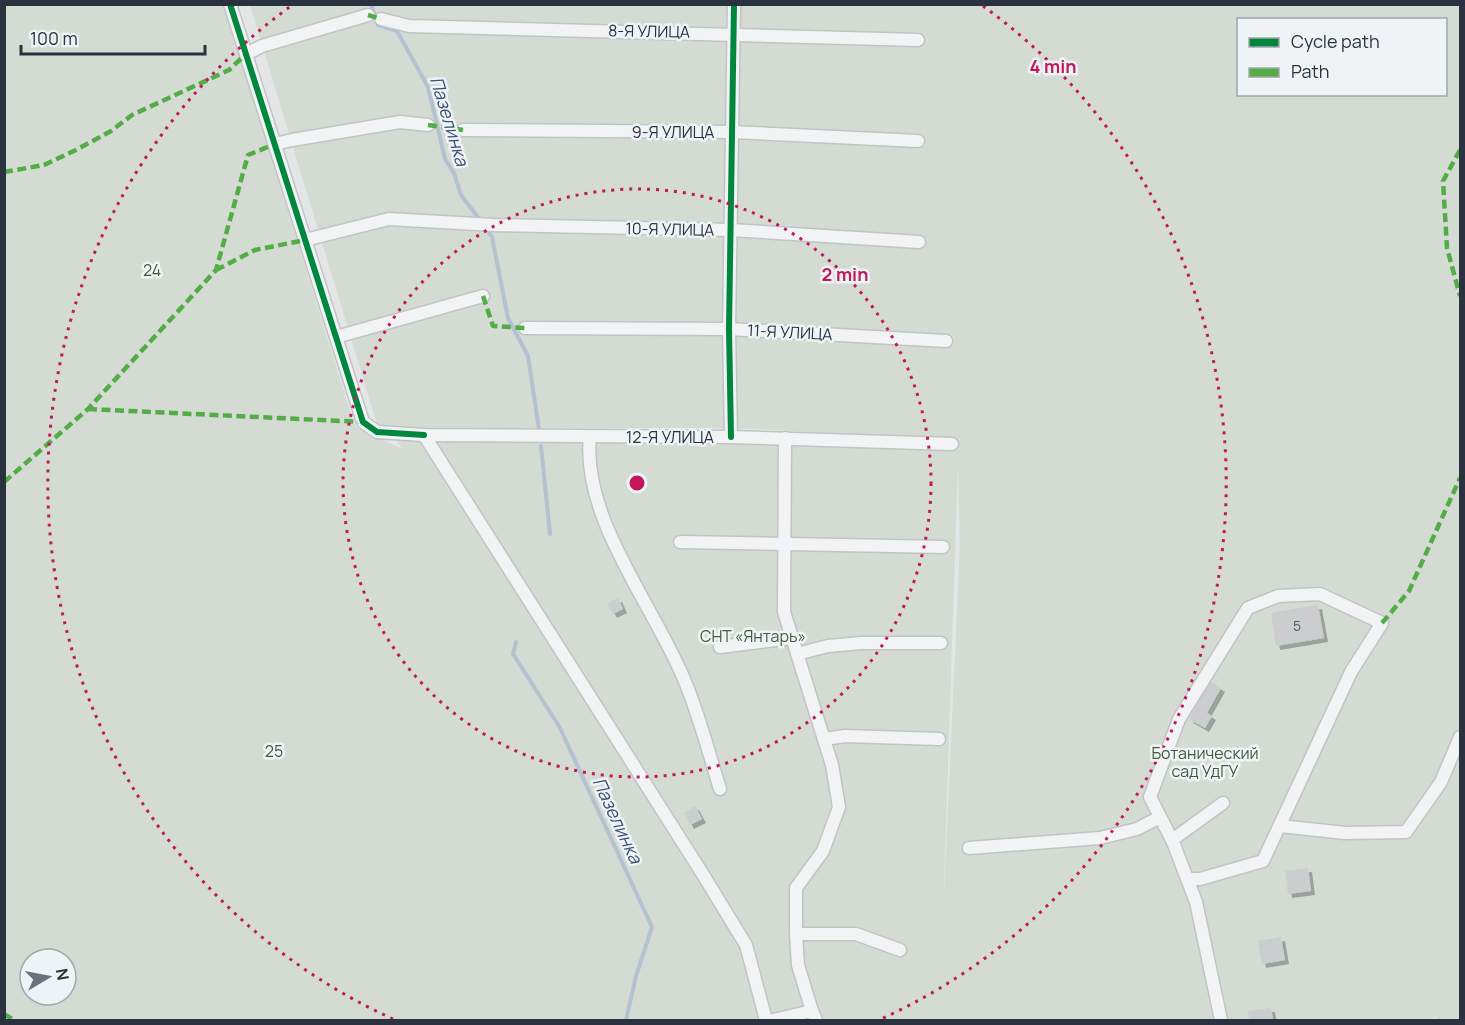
<svg xmlns="http://www.w3.org/2000/svg" width="1465" height="1025" viewBox="0 0 1465 1025" font-family="Manrope,sans-serif">
<style>
.green{fill:#d3dbd3;fill-rule:evenodd}
.lines{fill:none;stroke-linecap:round;stroke-linejoin:round}
.stream{stroke:#b3c1d1;stroke-width:4}
.building{fill:#cbcdcf;filter:url(#shadow)}
.minor-casing{stroke:#c1c3c5;stroke-width:15}
.minor{stroke:#f1f3f4;stroke-width:12}
.quiet{stroke:#53ac46;stroke-width:4.5;stroke-dasharray:9 4.5;stroke-linecap:butt}
.cycleway-casing{stroke:#f0f3f6;stroke-width:10}
.cycleway{stroke:#00873e;stroke-width:6}
.ring{fill:none;stroke:#c2185b;stroke-width:3;stroke-dasharray:3 6}
.labels{text-anchor:middle;dominant-baseline:central;stroke-width:5;stroke-linejoin:round;paint-order:stroke}
.number-label{font-size:14px;fill:#535a64}
.street-label{font-size:16px;fill:#2a3240;stroke:#f0f3f6}
.park-label{font-size:16px;fill:#3f5b38;stroke:#f0f3f6}
.water-label{font-size:18px;font-style:italic;fill:#365172;stroke:#f0f3f6}
.centre{fill:#c2185b;stroke:#f0f3f6;stroke-width:3}
.ring-label{font-size:18px;text-anchor:middle;font-weight:bold;fill:#c2185b;stroke:#f0f3f6;stroke-width:5;stroke-linejoin:round;paint-order:stroke}
</style>
<defs>
<filter id="shadow"><feDropShadow dx="4" dy="4" stdDeviation="0" flood-color="#0004"/></filter>
</defs>
<rect width="100%" height="100%" fill="#e3e5e7"/>
<path class="green" d="M 5,5 L 224,5 L 355,427 L 402,449 L 390,428 L 377,424 L 250,5 L 1460,5 L 1460,1020 L 1438,1020 L 1436,1016 L 1429,1020 L 5,1020 ZM 1238,20 L 1446,20 L 1446,94 L 1238,94 ZM 730,428 L 930,438 L 434,429 L 434,428 ZM 958,463 L 960,545 L 943,916 ZM 30,959 L 66,959 L 66,995 L 30,995 Z"/>
<g class="lines">
<g class="stream">
<path d="M 371,4 L 378,25 L 397,31 L 428,87 L 445,159 L 454,173 L 461,195 L 480,220"/>
<path d="M 486,229 L 492,237 L 508,318 L 528,356 L 539,429"/>
<path d="M 541,446 L 550,534"/>
<path d="M 516,642 L 513,654 L 559,726 L 652,927 L 636,976 L 626,1020"/>
</g>
</g>
<g class="building">
<path d="M 618,598 L 623,609 L 613,614 L 607,603 Z"/>
<path d="M 1318,605 L 1324,638 L 1276,646 L 1271,613 Z"/>
<path d="M 1210,681 L 1221,688 L 1207,713 L 1212,716 L 1205,728 L 1189,719 Z"/>
<path d="M 695,806 L 702,819 L 690,825 L 684,813 Z"/>
<path d="M 1308,868 L 1311,891 L 1288,894 L 1285,871 Z"/>
<path d="M 1281,937 L 1285,960 L 1262,964 L 1258,941 Z"/>
<path d="M 1271,1008 L 1273,1020 L 1249,1020 L 1248,1011 Z"/>
</g>
<g class="lines">
<defs>
<g id="minor">
<path d="M 230,4 L 363,422 L 377,432 L 424,435 L 731,437 L 952,444"/>
<path d="M 381,19 L 409,26 L 918,40"/>
<path d="M 246,54 L 262,46 L 368,15"/>
<path d="M 463,130 L 732,132 L 918,141"/>
<path d="M 275,144 L 292,140 L 400,122 L 428,125"/>
<path d="M 305,240 L 389,219 L 493,225 L 731,230 L 919,242"/>
<path d="M 525,328 L 729,329 L 946,341"/>
<path d="M 336,337 L 483,296"/>
<path d="M 424,435 L 702,873 L 746,945 L 766,1020"/>
<path d="M 590,437 C 581,519 657,610 686,684 C 700,718 709,754 720,789"/>
<path d="M 731,437 L 729,329 L 734,4"/>
<path d="M 785,438 L 784,612 L 832,765 L 839,807 L 823,851 L 796,888 L 796,934 L 798,965 L 812,1011"/>
<path d="M 680,542 L 943,547"/>
<path d="M 720,647 L 791,638"/>
<path d="M 797,654 L 828,646 L 861,643 L 941,643"/>
<path d="M 824,739 L 845,736 L 939,739"/>
<path d="M 1280,826 L 1345,833 L 1406,832 L 1441,782 L 1460,737"/>
<path d="M 1172,840 L 1223,803"/>
<path d="M 969,848 L 1100,838 L 1137,829 L 1160,817"/>
<path d="M 1187,879 L 1200,879 L 1263,861 L 1351,672 L 1382,623 L 1320,594 L 1278,596 L 1248,608 L 1179,719 L 1150,797 L 1173,842 L 1196,902 L 1221,1020"/>
<path d="M 796,934 L 856,934 L 900,950"/>
<path d="M 773,1020 L 812,1011 L 816,1020"/>
</g>
</defs>
<use href="#minor" class="minor-casing"/>
<use href="#minor" class="minor"/>
<g class="quiet">
<path d="M 368,15 L 381,19"/>
<path d="M 428,125 L 463,130"/>
<path d="M 1460,150 L 1443,181 L 1447,248 L 1460,296"/>
<path d="M 4,172 L 44,165 L 76,150 L 111,131 L 132,115 L 229,70 L 246,54"/>
<path d="M 216,270 L 255,250 L 305,240"/>
<path d="M 483,296 L 493,326 L 525,328"/>
<path d="M 88,409 L 363,422"/>
<path d="M 4,482 L 88,409 L 216,270 L 248,155 L 275,144"/>
<path d="M 1382,623 L 1409,591 L 1460,478"/>
<path d="M 4,1014 L 14,1020"/>
</g>
<defs>
<g id="cycleway">
<path d="M 230,4 L 363,422 L 377,432 L 424,435"/>
<path d="M 731,437 L 729,329 L 734,4"/>
</g>
</defs>
<use href="#cycleway" class="cycleway-casing"/>
<use href="#cycleway" class="cycleway"/>
</g>
<g class="ring">
<circle cx="637" cy="483" r="294"/>
<path d="M393 1019A589 589 0 0 1 291 6M983 6A589 589 0 0 1 881 1019"/>
</g>
<g class="labels">
<g class="number-label">
<text x="1297" y="625">5</text>
</g>
<g class="street-label">
<text transform="translate(649 31) rotate(1)">8-Я УЛИЦА</text>
<text x="673" y="132">9-Я УЛИЦА</text>
<text transform="translate(670 229) rotate(1)">10-Я УЛИЦА</text>
<text transform="translate(790 332) rotate(3)">11-Я УЛИЦА</text>
<text x="670" y="437">12-Я УЛИЦА</text>
</g>
<g class="park-label">
<text x="152" y="270">24</text>
<text x="753" y="636">СНТ «Янтарь»</text>
<text x="274" y="751">25</text>
<text x="1205" y="753">Ботанический<tspan x="1205" dy="18">сад УдГУ</tspan></text>
</g>
<g class="water-label">
<text transform="translate(450 121) rotate(73)">Пазелинка</text>
<text transform="translate(618 820) rotate(65)">Пазелинка</text>
</g>
</g>
<circle cx="637" cy="483" r="9" class="centre"/>
<g class="ring-label">
<text x="1053" y="73">4 min</text>
<text x="845" y="281">2 min</text>
</g>
<rect width="1465" height="1025" fill="none" stroke="#2a3240" stroke-width="12"/>
<rect x="1237" y="18" width="210" height="78" fill="#f0f3f6" stroke="#a1a6ad" stroke-width="1.5"/>
<rect x="1249" y="38" width="30" height="9" fill="#00873e" stroke="#a1a6ad" stroke-width="1.5"/>
<text x="1291" y="48" font-size="18" fill="#2a3240">Cycle path</text>
<rect x="1249" y="68" width="30" height="9" fill="#53ac46" stroke="#a1a6ad" stroke-width="1.5"/>
<text x="1291" y="78" font-size="18" fill="#2a3240">Path</text>
<g transform="translate(48 977) rotate(80)"><circle r="28" fill="#f0f3f6" stroke="#a1a6ad" stroke-width="1.5"/>
<path d="M0-4.5L10 22L0 15L-10 22Z" fill="#6b717a"/>
<text y="-9" font-size="16" font-weight="bold" text-anchor="middle" fill="#2a3240">N</text>
</g>
<path d="M21 45v9h184v-9" fill="none" stroke="#2a3240" stroke-width="3"/>
<text x="30" y="45" font-size="18" fill="#2a3240" stroke="#f0f3f6" stroke-width="4.5" paint-order="stroke">100 m</text>
</svg>
